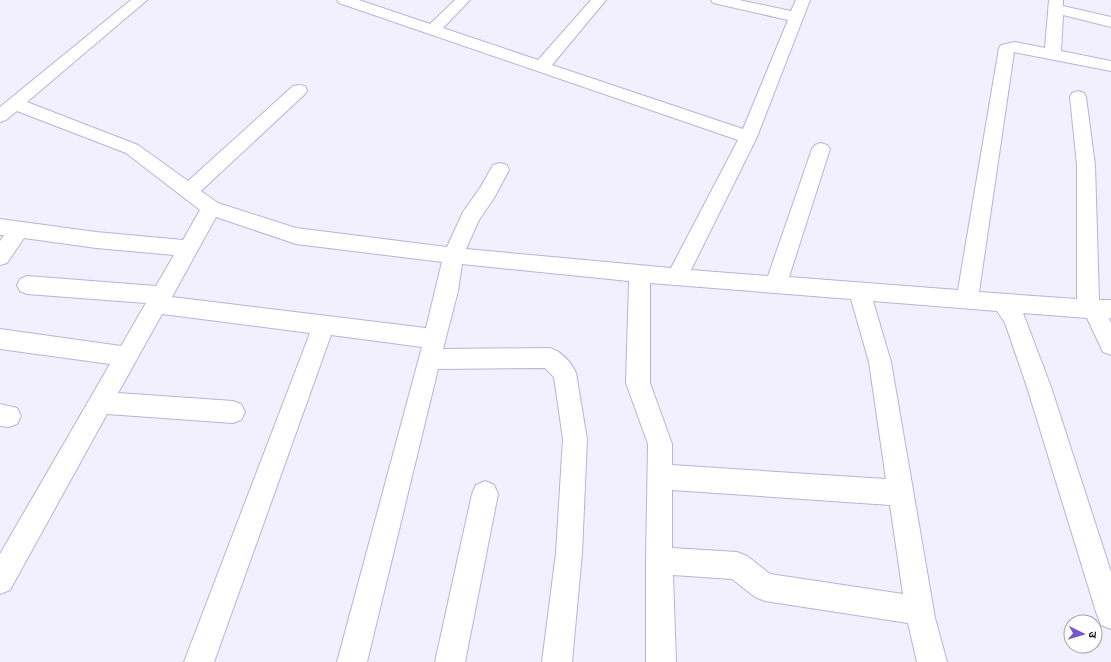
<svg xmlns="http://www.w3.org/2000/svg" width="1111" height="662" viewBox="0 0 1111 662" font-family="Lato,'Noto Sans Devanagari',sans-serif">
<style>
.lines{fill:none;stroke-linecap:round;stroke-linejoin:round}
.minor-casing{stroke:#b8b3d6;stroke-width:2}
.minor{fill:#fff;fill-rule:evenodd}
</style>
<rect width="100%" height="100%" fill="#f2f0fe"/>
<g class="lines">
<defs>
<g id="minor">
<path d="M 131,0 L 147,0 L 27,102 L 138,145 L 188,181 L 293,86 L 299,85 L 305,86 L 307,90 L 305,94 L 201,191 L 218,203 L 296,228 L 447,247 L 463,212 L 480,188 L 493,165 L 500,163 L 507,165 L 509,170 L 494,198 L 479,220 L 466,249 L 671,268 L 738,140 L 339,3 L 337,0 L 359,0 L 430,24 L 455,0 L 470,0 L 443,28 L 538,60 L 591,0 L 606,0 L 552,65 L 743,129 L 788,20 L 713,3 L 711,0 L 739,0 L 791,11 L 796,0 L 810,0 L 757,137 L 691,270 L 768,276 L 812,149 L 815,145 L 821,143 L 827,145 L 830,149 L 789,277 L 958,290 L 999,48 L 1001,45 L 1015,42 L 1045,48 L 1049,0 L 1063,0 L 1063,6 L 1111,17 L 1111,27 L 1063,15 L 1061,51 L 1111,61 L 1111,71 L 1014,52 L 979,292 L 1077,299 L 1077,165 L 1070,97 L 1072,93 L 1078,91 L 1084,93 L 1086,97 L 1095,165 L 1099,300 L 1111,300 L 1111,318 L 1109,318 L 1111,323 L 1111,355 L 1103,352 L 1087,318 L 1023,313 L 1051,387 L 1111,572 L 1111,629 L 1101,625 L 1097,615 L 1027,387 L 1005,323 L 997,311 L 873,301 L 891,362 L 935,618 L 947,662 L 917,662 L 908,623 L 765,601 L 755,597 L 732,579 L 673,575 L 676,662 L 646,662 L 646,560 L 648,444 L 626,383 L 629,281 L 462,264 L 458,291 L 443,349 L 550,348 C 562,352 571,362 576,373 L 587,439 L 582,553 L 572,662 L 542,662 L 556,553 L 563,439 L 554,377 L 545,368 L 438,369 L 367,662 L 337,662 L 422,347 L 331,335 L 214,662 L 184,662 L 310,333 L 162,314 L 118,393 L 233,401 L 241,404 L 245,412 L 241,420 L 233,423 L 107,414 L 10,590 L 0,594 L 0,554 L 110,364 L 0,349 L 0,329 L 121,346 L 146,303 L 27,294 L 20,291 L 17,285 L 20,279 L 27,276 L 156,286 L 174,255 L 96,248 L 24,238 L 7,263 L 0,265 L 0,241 L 4,235 L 0,235 L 0,219 L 96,232 L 183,240 L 200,210 L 126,153 L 17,111 L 6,120 L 0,122 L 0,107 ZM 216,217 L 296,244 L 442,262 L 426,328 L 172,297 ZM 650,283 L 851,299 L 869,362 L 886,479 L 672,465 L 672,444 L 650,383 ZM 672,490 L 890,505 L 903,594 L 770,574 L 747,556 L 737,552 L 672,548 Z"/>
<path d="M 0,404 L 17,408 L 21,416 L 17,424 L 9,427 L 0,426 Z"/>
<path d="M 485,481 L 494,485 L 498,494 L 465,662 L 435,662 L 472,494 L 476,485 Z"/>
</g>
</defs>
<use href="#minor" class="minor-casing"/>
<use href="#minor" class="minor"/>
</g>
<g transform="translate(1083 634) rotate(95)"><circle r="19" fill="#ffffff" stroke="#a2a1a7"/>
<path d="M0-3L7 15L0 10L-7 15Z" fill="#7757d1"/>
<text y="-6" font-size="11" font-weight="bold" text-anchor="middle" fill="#171522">उ</text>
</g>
</svg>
